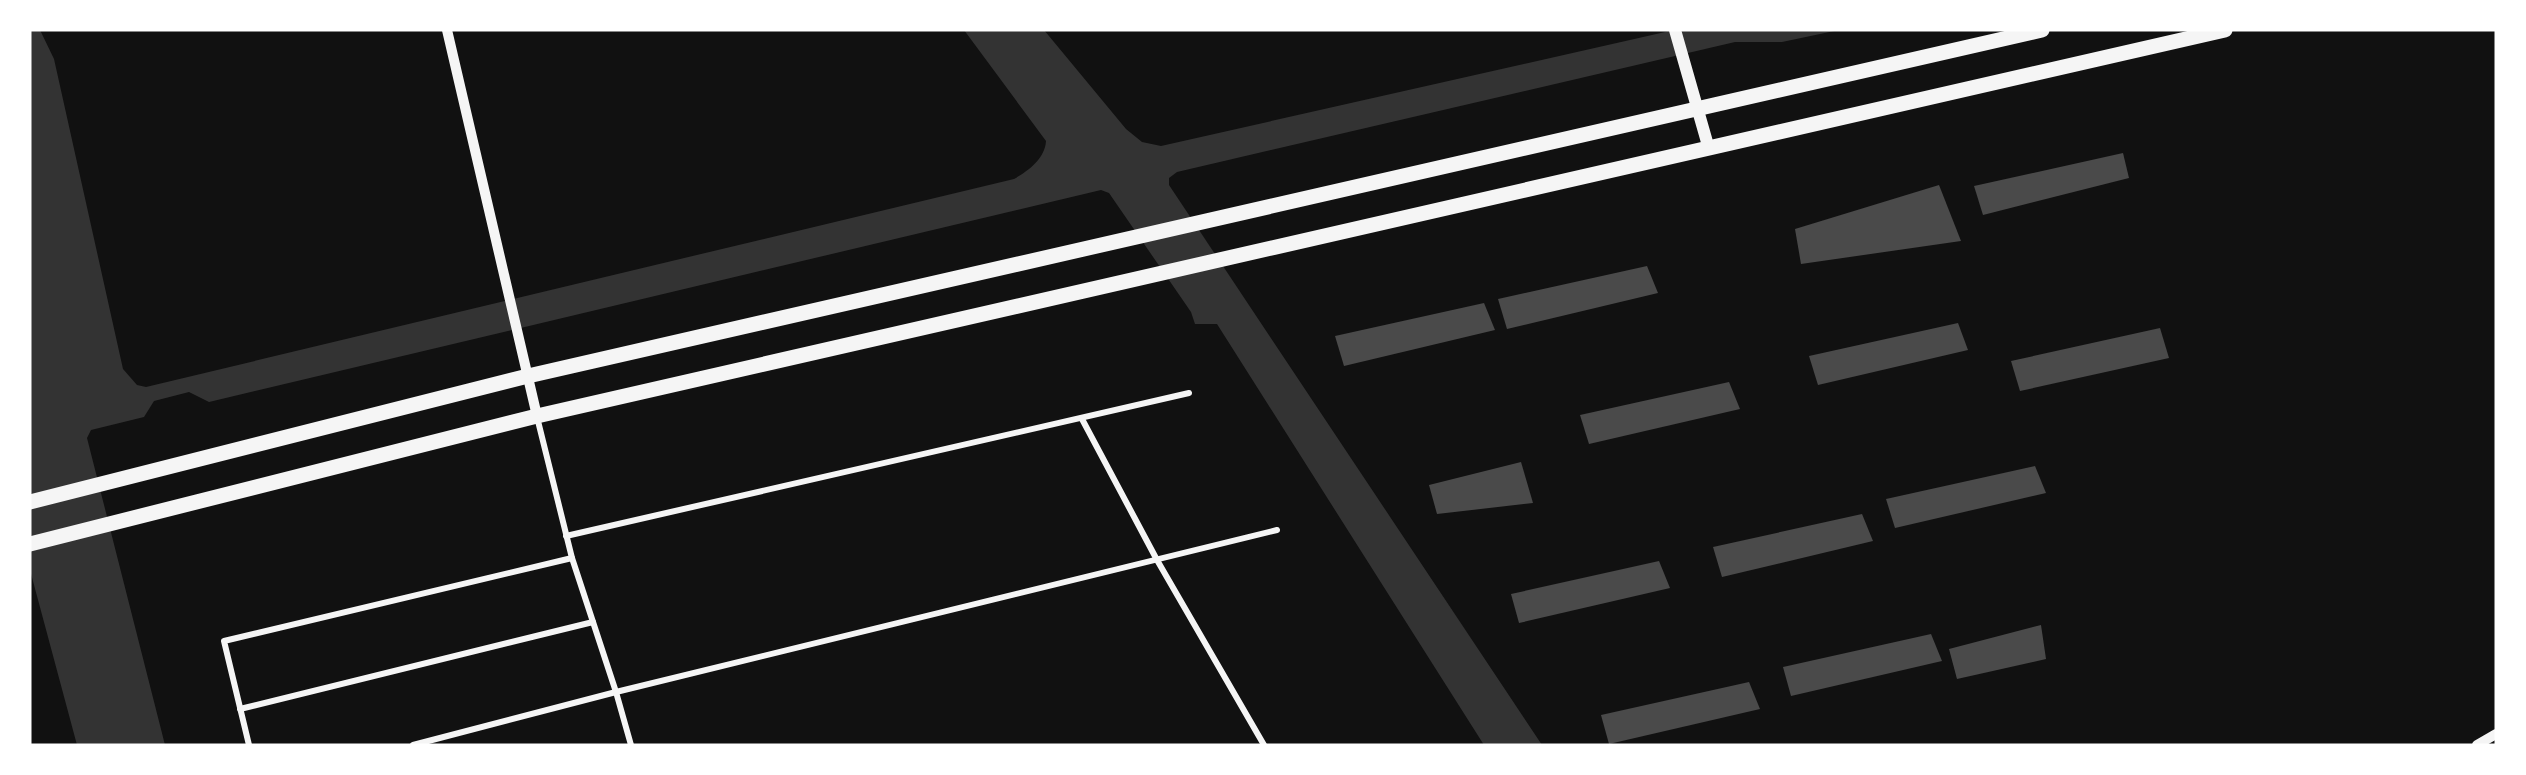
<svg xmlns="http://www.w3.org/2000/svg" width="2526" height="775" viewBox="0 0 2526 775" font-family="'Varela Round',sans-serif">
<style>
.water{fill:#333}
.building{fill:#4a4a4a}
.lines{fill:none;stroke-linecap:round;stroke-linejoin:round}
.minor{stroke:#f5f5f5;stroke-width:6}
.tertiary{stroke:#f5f5f5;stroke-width:10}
.secondary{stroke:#f5f5f5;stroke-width:12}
.primary{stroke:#f5f5f5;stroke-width:15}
</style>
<rect width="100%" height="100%" fill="#111"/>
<path class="water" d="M 30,30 L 40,30 L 54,59 L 123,369 L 137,385 L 146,387 L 1014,179 C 1028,171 1045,159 1046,141 L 964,30 L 1044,30 L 1126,129 L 1142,142 L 1161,146 L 1674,30 L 1839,30 L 1782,42 L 1735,42 L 1177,172 L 1169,178 L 1169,185 L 1542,745 L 1484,745 L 1217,324 L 1195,324 L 1191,312 L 1109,193 L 1101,190 L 209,402 L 189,392 L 154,401 L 144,417 L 91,430 L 87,438 L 165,745 L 77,745 L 30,570 Z"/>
<g class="building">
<path d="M 2123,153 L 2129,178 L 1983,215 L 1974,186 Z"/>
<path d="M 1939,185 L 1961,241 L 1801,264 L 1795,229 Z"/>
<path d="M 1647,266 L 1658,293 L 1507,329 L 1498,299 Z"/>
<path d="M 1484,303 L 1495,330 L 1344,366 L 1335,336 Z"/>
<path d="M 1958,323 L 1968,350 L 1818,385 L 1809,356 Z"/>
<path d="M 2160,328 L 2169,358 L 2020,391 L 2011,361 Z"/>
<path d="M 1729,382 L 1740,409 L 1589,444 L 1580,415 Z"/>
<path d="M 1521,462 L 1533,503 L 1437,514 L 1429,485 Z"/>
<path d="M 2035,466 L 2046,493 L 1895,528 L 1886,499 Z"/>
<path d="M 1862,514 L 1873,541 L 1722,577 L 1713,547 Z"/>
<path d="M 1659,561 L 1670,588 L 1519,623 L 1511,594 Z"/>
<path d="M 2041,625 L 2046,659 L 1957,679 L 1949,649 Z"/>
<path d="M 1931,634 L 1942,661 L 1791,696 L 1783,667 Z"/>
<path d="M 1749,682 L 1760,709 L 1609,744 L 1601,715 Z"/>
</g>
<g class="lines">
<g class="minor">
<path d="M 537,417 L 572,558 L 616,692 L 631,745"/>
<path d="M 1082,419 L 1157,560 L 1264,745"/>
<path d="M 566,536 L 1189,393"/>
<path d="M 240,709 L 593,622"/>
<path d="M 249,745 L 224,641 L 572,558"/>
<path d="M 413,745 L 616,692 L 1277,530"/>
</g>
<g class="tertiary">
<path d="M 447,30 L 537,416"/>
<path d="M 2477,745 L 2496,734"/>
</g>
<path class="secondary" d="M 1675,30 L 1709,149"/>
<g class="primary">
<path d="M 30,502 L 528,376 L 2042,30"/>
<path d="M 30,544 L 537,416 L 2225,30"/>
</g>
</g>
<rect width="2526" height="775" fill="none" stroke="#ffffff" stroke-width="63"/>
</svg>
